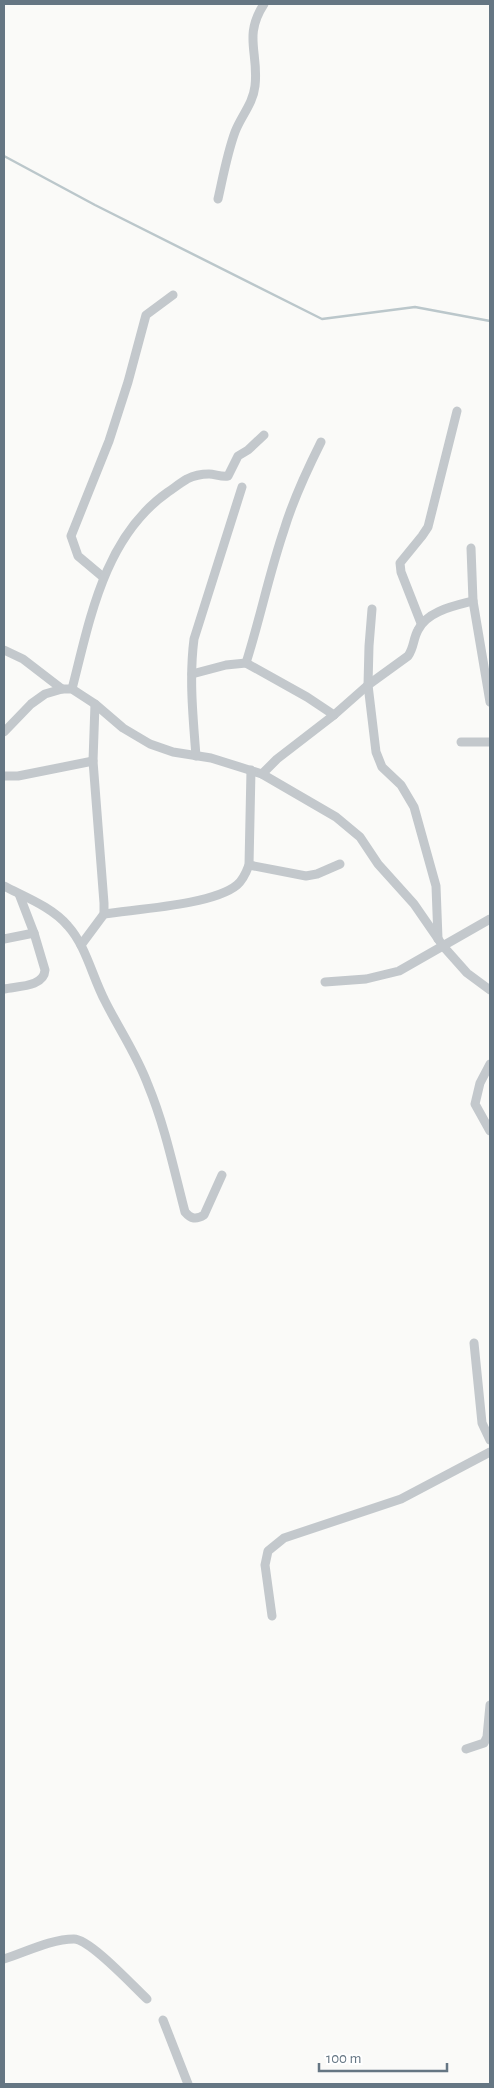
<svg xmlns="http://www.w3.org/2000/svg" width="494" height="2088" viewBox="0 0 494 2088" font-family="'Alegreya Sans',sans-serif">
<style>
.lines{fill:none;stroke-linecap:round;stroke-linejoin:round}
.stream{stroke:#bbc7cb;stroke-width:2.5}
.street{stroke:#c3c8cc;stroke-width:9}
</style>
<rect width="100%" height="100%" fill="#fafaf8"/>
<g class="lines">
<path class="stream" d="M 4,156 L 95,205 L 322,319 L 415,307 L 490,321"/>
<g class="street">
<path d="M 218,199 C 223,177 227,154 235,132 C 241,116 253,104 255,86 C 259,53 243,36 264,4"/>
<path d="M 471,548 L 473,601 L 490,702"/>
<path d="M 103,577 L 78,556 L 71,536 L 109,441 L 128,382 L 146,315 L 173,295"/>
<path d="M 372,609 L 369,646 L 368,685 L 376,752 L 382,767 L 401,785 L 414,807 L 436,886 L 438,939"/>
<path d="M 421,623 L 401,572 L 400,563 L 422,536 L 428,527 L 457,411"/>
<path d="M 4,650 L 23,659 L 62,689"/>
<path d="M 246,663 C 260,619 269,574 284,530 C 293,500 307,470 321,442"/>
<path d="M 192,674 L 226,665 L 246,663 L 307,697 L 334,715"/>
<path d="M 72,689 C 90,619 104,537 168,492 C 174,488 180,483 187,479 C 193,476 202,474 209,474 C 215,474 221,477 228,476 L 238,456 L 248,450 L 264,435"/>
<path d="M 4,732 L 31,704 L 45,694 L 62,689 L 72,689 L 95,704 L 123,728 L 150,744 L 173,752 L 211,758 L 262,774 L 336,817 L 360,837 L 378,864 L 414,904 L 443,946 L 467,973 L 490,990"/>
<path d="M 461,742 L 490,742"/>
<path d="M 196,756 C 193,717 189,678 194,639 L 242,487"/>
<path d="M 262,774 L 277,759 L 334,715 L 368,685 L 408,656 C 414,648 413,639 418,630 C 427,611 454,606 473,601"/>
<path d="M 4,776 L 18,776 L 93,761"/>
<path d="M 249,865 L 306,876 L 317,874 L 340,864"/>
<path d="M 4,886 C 25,897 52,907 68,926 C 86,946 92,976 105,1001 C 119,1029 137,1055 148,1085 C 165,1126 174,1170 185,1212 C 191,1219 196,1220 204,1215 L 222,1175"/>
<path d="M 104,914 C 136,909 213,905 237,885 C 243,880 246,873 249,865 L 251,770"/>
<path d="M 4,939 L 34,933"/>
<path d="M 81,945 L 104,914 L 104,903 L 93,761 L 95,704"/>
<path d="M 325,982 L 366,979 L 399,971 L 490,919"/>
<path d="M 4,989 C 18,986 44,987 45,970 L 34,933 L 19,894"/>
<path d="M 490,1064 L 480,1083 L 475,1104 L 490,1131"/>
<path d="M 474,1343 L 482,1423 L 490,1440"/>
<path d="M 272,1616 L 265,1565 L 268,1551 L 284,1538 L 401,1499 L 490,1452"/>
<path d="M 466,1749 L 484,1743 L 487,1737 L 490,1705"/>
<path d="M 4,1959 C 26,1952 51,1939 74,1939 C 90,1939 133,1986 147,1999"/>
<path d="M 163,2020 L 188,2084"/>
</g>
</g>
<rect width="494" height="2088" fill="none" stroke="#657683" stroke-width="10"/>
<path d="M319 2063v8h128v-8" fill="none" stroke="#657683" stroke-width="2.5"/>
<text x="326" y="2063" font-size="15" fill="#657683" stroke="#ffffff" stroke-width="4" paint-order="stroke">100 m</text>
</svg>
